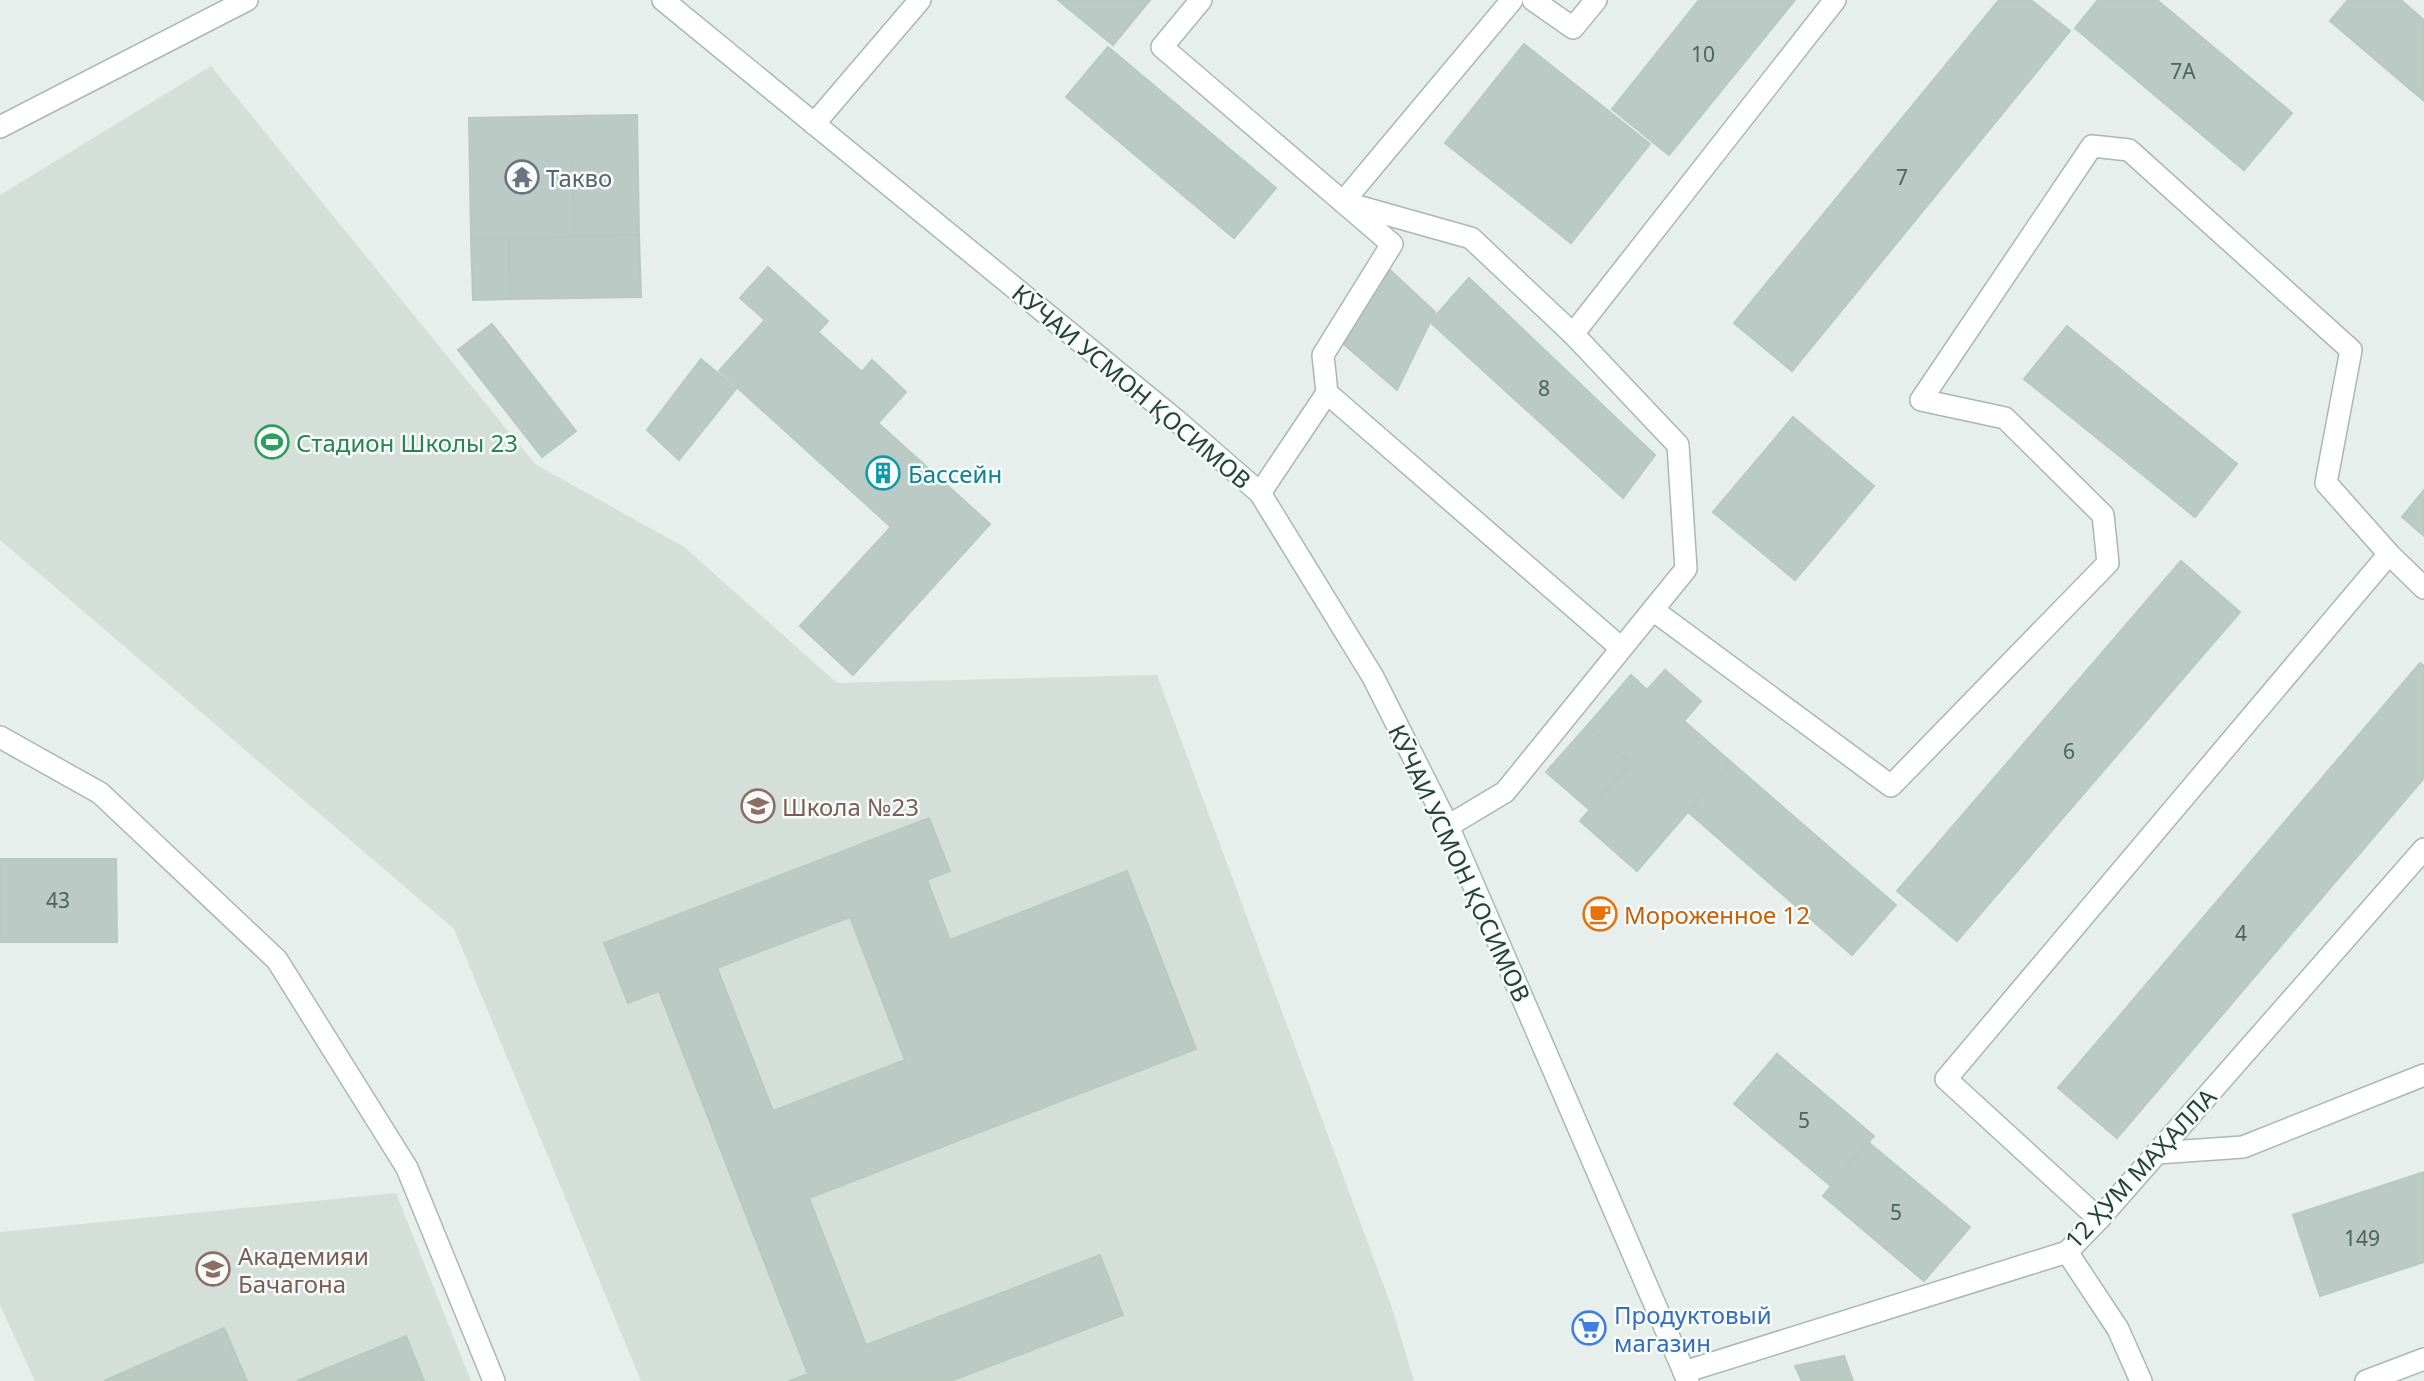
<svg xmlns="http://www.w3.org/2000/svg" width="2424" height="1381" viewBox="0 0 2424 1381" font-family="'Noto Sans',sans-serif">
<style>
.built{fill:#d4dfda}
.building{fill:#bbcac4;stroke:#b8c9c2;stroke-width:2;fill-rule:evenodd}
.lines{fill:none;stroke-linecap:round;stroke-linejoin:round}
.lane-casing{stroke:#a8b8b2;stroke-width:24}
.street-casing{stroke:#a8b8b2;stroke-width:24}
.secondary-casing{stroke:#a4bbb3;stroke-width:24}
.lane{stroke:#fff;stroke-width:21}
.street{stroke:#fff;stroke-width:21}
.secondary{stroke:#fff;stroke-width:21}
.labels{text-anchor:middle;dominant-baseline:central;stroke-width:5;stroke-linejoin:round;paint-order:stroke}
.number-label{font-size:21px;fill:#4a645c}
.worship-label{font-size:24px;fill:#5b616d;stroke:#f7fbf9;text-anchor:start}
.street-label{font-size:24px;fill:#24423a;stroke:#f7fbf9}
.leisure-label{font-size:24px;fill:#27864d;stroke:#f7fbf9;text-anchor:start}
.culture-label{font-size:24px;fill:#0d838f;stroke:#f7fbf9;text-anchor:start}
.education-label{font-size:24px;fill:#785e54;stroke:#f7fbf9;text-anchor:start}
.food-label{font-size:24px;fill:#c56008;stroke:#f7fbf9;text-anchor:start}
.shop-label{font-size:24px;fill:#366cbe;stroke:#f7fbf9;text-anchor:start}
</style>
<rect width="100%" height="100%" fill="#e6efeb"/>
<g class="built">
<path d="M 211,66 L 535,464 L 684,547 L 837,683 L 1157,675 L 1391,1305 L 1414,1381 L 641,1381 L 454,929 L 0,540 L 0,195 Z"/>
<path d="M 396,1193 L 471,1381 L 35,1381 L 0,1305 L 0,1232 Z"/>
</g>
<g class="building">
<path d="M 1058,0 L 1150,0 L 1113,45 Z"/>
<path d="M 1699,0 L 1795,0 L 1669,155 L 1612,109 Z"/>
<path d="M 1999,0 L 2031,0 L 2070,31 L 1792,371 L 1734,323 Z"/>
<path d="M 2098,0 L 2157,0 L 2292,113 L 2244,170 L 2075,28 Z"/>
<path d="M 2348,0 L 2401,0 L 2424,20 L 2424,101 L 2330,21 Z"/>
<path d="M 1524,44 L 1650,144 L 1571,243 L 1445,143 Z"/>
<path d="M 1108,47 L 1276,188 L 1234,238 L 1066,97 Z"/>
<path d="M 637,115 L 639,235 L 574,237 L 572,116 Z"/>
<path d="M 572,116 L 574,237 L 471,238 L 469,118 Z"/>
<path d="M 639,235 L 641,297 L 510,299 L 509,238 Z"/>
<path d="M 471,238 L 509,238 L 510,299 L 473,300 Z"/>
<path d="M 768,267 L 828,321 L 818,332 L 862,372 L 872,360 L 906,392 L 878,423 L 990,524 L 853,675 L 800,626 L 891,527 L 719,371 L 765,320 L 740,298 Z"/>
<path d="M 1390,270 L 1435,312 L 1397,390 L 1339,340 Z"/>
<path d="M 1469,278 L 1655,455 L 1623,498 L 1430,322 Z"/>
<path d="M 492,324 L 576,431 L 542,457 L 458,350 Z"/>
<path d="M 2067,326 L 2237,464 L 2195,517 L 2024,379 Z"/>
<path d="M 701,359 L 736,389 L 679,460 L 647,430 Z"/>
<path d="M 1793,417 L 1874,486 L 1795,580 L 1713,512 Z"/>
<path d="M 2424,490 L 2424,536 L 2402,517 Z"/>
<path d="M 2181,561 L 2240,612 L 1957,941 L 1897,891 Z"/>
<path d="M 2420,663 L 2424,666 L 2424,778 L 2117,1138 L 2058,1088 Z"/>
<path d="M 1665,670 L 1701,701 L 1684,721 L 1731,762 L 1637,871 L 1580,821 L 1630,763 L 1587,726 L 1631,675 L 1647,690 Z"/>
<path d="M 1587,726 L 1630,763 L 1590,810 L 1546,772 Z"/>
<path d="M 1731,762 L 1896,905 L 1852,955 L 1688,812 Z"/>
<path d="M 929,818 L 950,871 L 927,880 L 950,940 L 1127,871 L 1196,1049 L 809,1198 L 866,1345 L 1100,1255 L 1123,1315 L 951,1381 L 789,1381 L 808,1374 L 659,991 L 628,1003 L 604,943 ZM 850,917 L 905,1060 L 773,1111 L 717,968 Z"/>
<path d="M 0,859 L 116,859 L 117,942 L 0,942 Z"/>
<path d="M 1777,1054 L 1874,1136 L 1831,1186 L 1734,1104 Z"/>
<path d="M 1868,1142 L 1970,1227 L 1924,1281 L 1823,1196 Z"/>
<path d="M 2424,1172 L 2424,1262 L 2320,1296 L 2293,1215 Z"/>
<path d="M 224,1328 L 247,1381 L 104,1381 Z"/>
<path d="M 406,1336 L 424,1381 L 297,1381 L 328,1368 Z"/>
<path d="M 1844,1356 L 1853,1381 L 1802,1381 L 1795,1366 Z"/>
</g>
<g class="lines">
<defs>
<path id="lane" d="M 2067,1252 L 2118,1329 L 2141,1381"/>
<g id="street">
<path d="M 1201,0 L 1162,47 L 1343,202 L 1471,238 L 1573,334 L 1678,445 L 1686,569 L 1505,792 L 1448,826"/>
<path d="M 1533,0 L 1573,28 L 1596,0"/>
<path d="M 814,124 L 920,0"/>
<path d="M 0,127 L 247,0"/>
<path d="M 1573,334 L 1835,0"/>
<path d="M 1327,393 L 1621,648"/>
<path d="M 1260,493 L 1327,393 L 1323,355 L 1392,244 L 1343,202 L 1512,0"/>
<path d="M 1653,610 L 1891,786 L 2108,563 L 2103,515 L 2005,418 L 1921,400 L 2092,146 L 2129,150 L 2351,350 L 2326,483 L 2389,554"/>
<path d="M 0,737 L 100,793 L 277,960 L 407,1168 L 494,1381"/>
<path d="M 2157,1153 L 2243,1147 L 2424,1075"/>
<path d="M 2099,1219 L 1946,1079 L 2389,554 L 2424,588"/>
<path d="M 1684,1372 L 2067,1252 L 2099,1219 L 2424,849"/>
<path d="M 2366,1381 L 2424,1359"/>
</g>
<path id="secondary" d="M 663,0 L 1176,420 L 1260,493 L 1373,677 L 1448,826 L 1688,1381"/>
</defs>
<use href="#lane" class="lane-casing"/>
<use href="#street" class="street-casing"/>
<use href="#secondary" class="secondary-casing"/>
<use href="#lane" class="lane"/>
<use href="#street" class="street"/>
<use href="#secondary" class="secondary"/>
</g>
<defs>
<symbol id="temple-ring" viewBox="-11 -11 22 22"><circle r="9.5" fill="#f7fbf9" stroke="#6b7280" stroke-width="1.5"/><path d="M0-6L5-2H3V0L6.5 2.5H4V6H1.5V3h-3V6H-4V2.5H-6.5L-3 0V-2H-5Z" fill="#6b7280"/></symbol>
<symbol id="stadium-ring" viewBox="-11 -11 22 22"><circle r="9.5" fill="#f7fbf9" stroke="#2e9e5b" stroke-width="1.5"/><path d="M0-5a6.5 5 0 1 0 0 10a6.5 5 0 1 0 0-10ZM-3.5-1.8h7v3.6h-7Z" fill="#2e9e5b"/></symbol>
<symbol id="building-ring" viewBox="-11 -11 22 22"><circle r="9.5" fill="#f7fbf9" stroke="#0f9aa8" stroke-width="1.5"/><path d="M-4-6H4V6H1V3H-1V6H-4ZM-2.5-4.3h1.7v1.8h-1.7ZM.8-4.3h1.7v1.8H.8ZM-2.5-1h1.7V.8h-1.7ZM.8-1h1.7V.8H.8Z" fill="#0f9aa8"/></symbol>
<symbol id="school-ring" viewBox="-11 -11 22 22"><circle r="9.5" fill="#f7fbf9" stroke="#8d6e63" stroke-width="1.5"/><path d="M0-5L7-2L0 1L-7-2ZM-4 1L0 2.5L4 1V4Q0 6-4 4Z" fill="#8d6e63"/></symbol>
<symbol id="cafe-ring" viewBox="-11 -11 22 22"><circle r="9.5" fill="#f7fbf9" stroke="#e8710a" stroke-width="1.5"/><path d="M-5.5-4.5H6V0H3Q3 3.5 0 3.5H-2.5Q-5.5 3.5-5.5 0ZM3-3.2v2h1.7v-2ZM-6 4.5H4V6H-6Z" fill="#e8710a"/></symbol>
<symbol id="supermarket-ring" viewBox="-11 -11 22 22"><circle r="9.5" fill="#f7fbf9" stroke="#3f7fe0" stroke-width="1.5"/><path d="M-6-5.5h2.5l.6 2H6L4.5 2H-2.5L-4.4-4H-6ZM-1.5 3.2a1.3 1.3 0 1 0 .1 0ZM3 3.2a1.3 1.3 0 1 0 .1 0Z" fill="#3f7fe0"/></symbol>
</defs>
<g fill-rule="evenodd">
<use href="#temple-ring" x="503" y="158" width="38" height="38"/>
<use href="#stadium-ring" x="253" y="423" width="38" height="38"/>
<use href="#building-ring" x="864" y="454" width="38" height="38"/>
<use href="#school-ring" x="739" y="787" width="38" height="38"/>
<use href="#cafe-ring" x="1581" y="895" width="38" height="38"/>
<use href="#school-ring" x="194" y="1250" width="38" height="38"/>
<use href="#supermarket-ring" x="1570" y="1309" width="38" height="38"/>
</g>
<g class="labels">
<g class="number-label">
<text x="1703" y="54">10</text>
<text x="2183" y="71">7А</text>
<text x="1902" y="177">7</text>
<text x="1544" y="388">8</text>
<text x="2069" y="751">6</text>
<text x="58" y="900">43</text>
<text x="2241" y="933">4</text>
<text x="1804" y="1120">5</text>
<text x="1896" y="1212">5</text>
<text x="2362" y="1238">149</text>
</g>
<g class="worship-label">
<text x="546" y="177">Такво</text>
</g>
<g class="street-label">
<text transform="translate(1132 386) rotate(40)">КӮЧАИ УСМОН ҚОСИМОВ</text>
<text transform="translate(1460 863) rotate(65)">КӮЧАИ УСМОН ҚОСИМОВ</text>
<text transform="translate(2140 1168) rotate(-47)">12 ҲУМ МАҲАЛЛА</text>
</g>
<g class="leisure-label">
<text x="296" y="442">Стадион Школы 23</text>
</g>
<g class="culture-label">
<text x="908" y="473">Бассейн</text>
</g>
<g class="education-label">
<text x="782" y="806">Школа №23</text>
<text x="238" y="1255">Академияи<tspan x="238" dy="28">Бачагона</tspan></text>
</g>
<g class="food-label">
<text x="1624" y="914">Мороженное 12</text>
</g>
<g class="shop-label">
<text x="1614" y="1314">Продуктовый<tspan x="1614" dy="28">магазин</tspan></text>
</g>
</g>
</svg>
